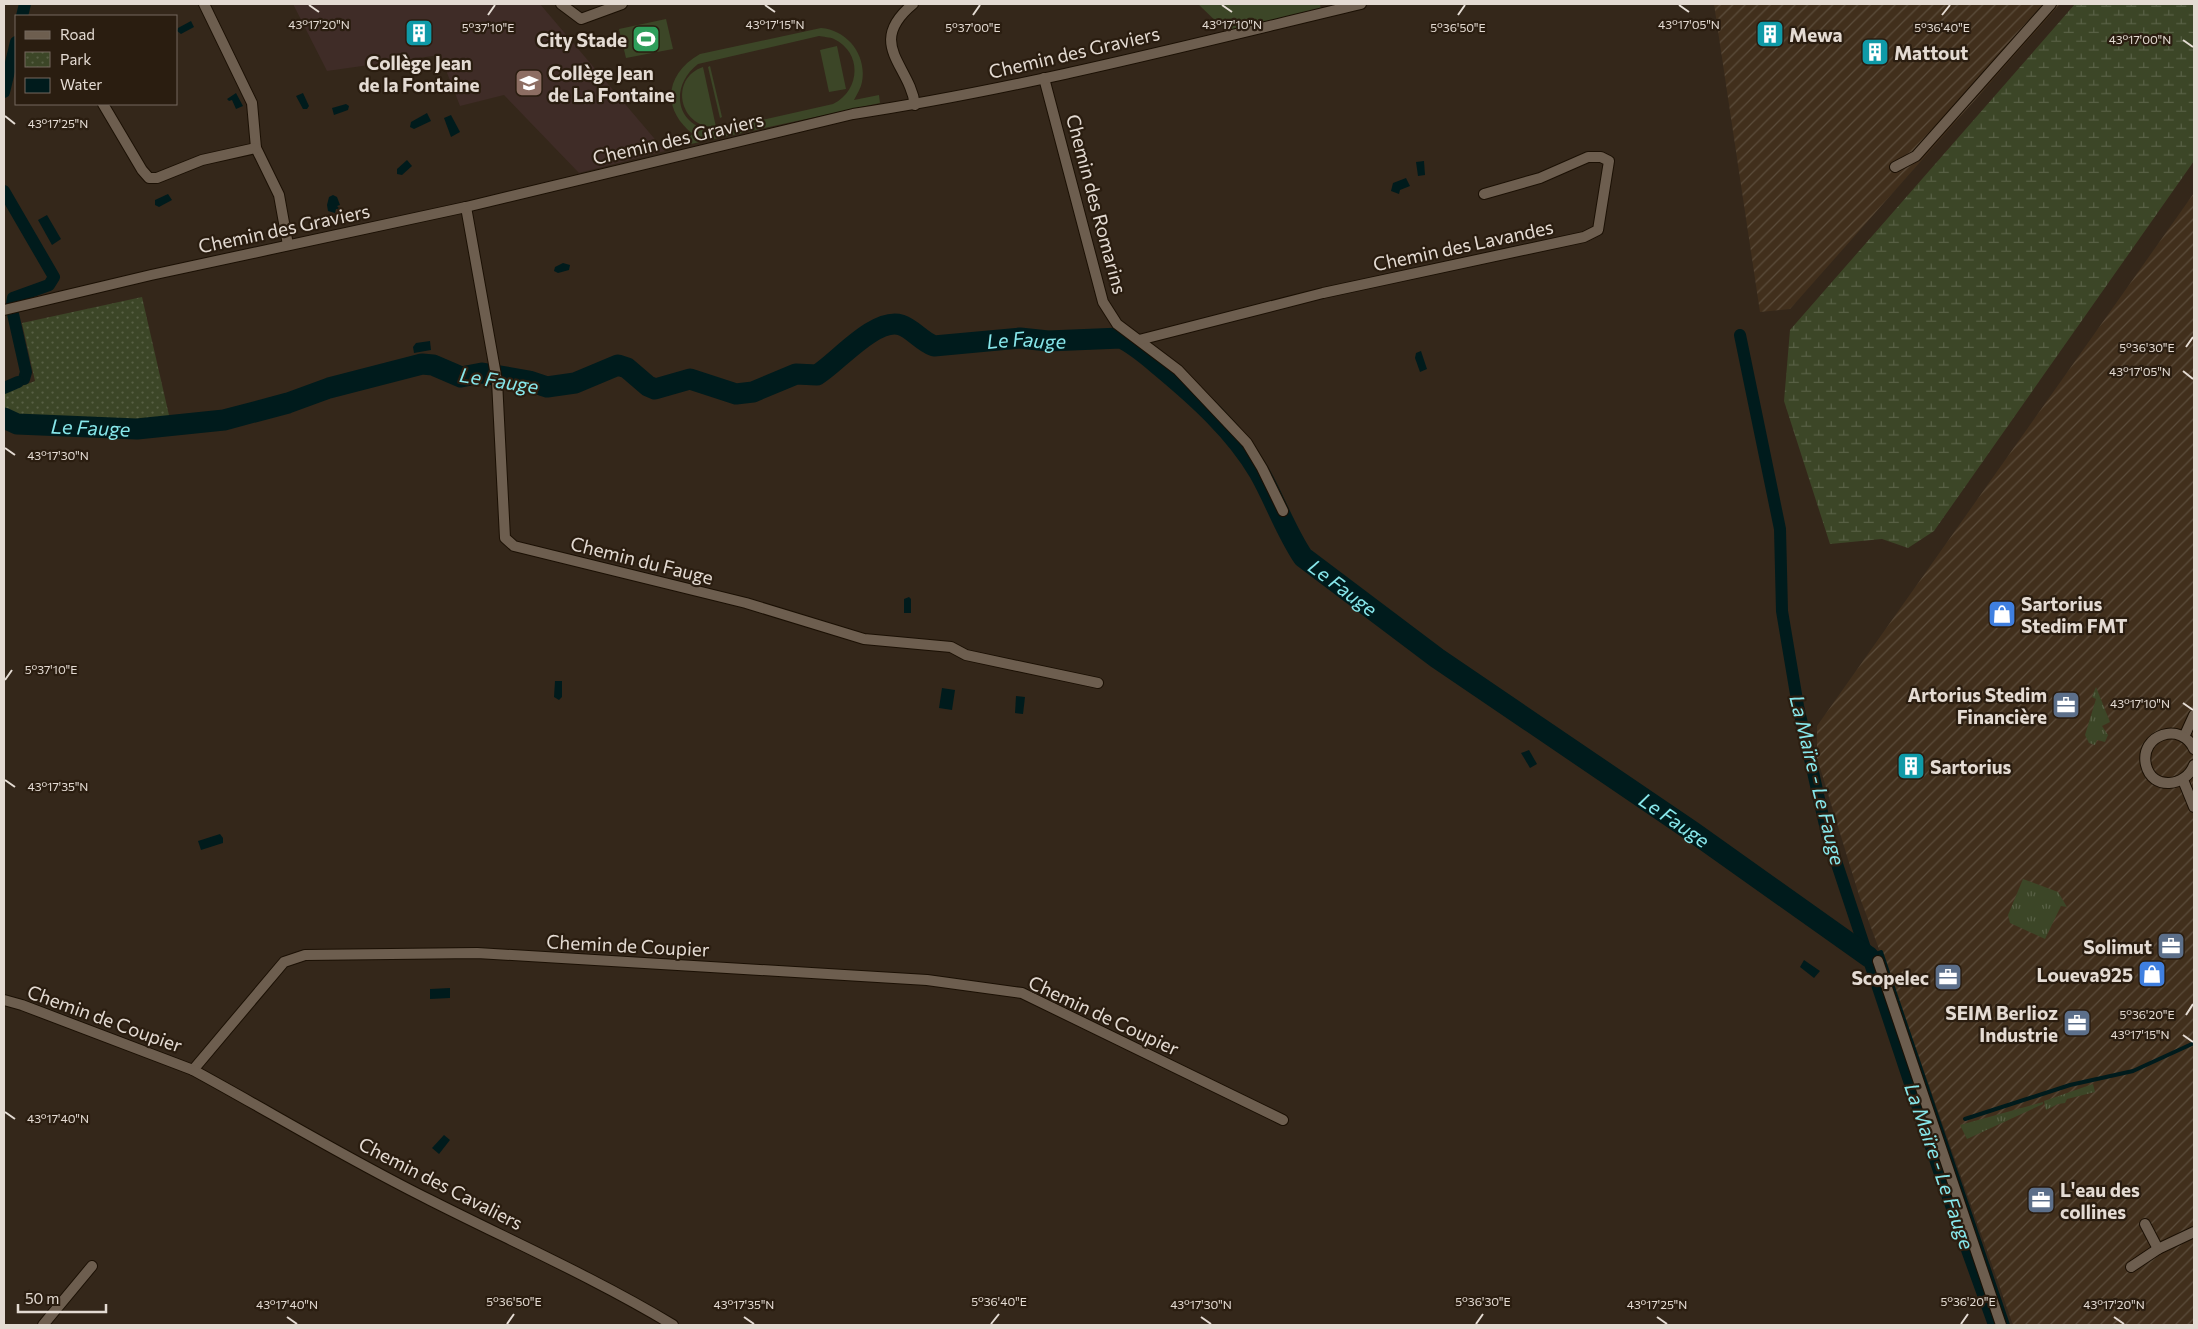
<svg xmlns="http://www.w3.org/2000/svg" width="2198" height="1329" viewBox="0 0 2198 1329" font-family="Commissioner,sans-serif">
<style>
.industrial{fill:url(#industrial-furrows)}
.education{fill:#3f2c27}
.grass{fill:url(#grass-tufts)}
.wetland{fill:url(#wetland-marsh)}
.park{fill:url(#park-dots)}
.pitch{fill:#3c4627;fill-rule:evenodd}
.water{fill:#001b1c}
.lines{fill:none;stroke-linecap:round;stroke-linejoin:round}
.stream{stroke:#001b1c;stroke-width:4}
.canal{stroke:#001b1c;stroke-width:12}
.river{stroke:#001b1c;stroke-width:21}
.street-casing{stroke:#1b1004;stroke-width:12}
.street{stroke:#6d5e4f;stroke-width:10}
.ticks{fill:none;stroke:#e4dbd3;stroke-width:2}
.labels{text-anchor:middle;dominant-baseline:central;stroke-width:4.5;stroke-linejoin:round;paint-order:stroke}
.poi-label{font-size:19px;font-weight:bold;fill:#e4dbd3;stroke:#2a1d10;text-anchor:start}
.street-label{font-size:19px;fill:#e4dbd3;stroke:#2a1d10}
.water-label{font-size:20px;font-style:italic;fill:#87e7eb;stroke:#2a1d10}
.ticks-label{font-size:12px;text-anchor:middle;fill:#e4dbd3;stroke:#2a1d10;stroke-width:4.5;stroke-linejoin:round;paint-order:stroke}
</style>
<defs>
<pattern id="industrial-furrows" width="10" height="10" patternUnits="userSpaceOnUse" patternTransform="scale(1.25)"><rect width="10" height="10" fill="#412f1c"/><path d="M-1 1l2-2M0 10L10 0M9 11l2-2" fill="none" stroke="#5c4d3c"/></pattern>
<pattern id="grass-tufts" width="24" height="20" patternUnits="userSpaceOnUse" patternTransform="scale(1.25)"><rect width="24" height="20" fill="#3c4627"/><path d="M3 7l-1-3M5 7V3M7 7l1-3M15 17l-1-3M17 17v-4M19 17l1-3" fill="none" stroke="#586045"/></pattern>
<pattern id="wetland-marsh" width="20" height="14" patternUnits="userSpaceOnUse" patternTransform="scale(1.25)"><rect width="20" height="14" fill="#3c4627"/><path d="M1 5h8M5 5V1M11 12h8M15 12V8" fill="none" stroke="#586045"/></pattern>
<pattern id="park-dots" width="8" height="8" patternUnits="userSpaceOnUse" patternTransform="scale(1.25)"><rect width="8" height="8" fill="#3c4627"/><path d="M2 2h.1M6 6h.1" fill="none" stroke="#586045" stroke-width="1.8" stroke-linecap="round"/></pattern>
</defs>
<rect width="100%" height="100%" fill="#34271a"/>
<g class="industrial">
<path d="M 1714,4 L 2060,4 L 1790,309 L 1760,312 Z"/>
<path d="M 2194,193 L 2194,1325 L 2013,1325 L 1923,1068 L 1859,895 L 1817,758 L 1817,726 Z"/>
</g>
<path class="education" d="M 293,4 L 540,4 L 665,151 L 579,173 L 504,95 L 460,106 L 440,55 L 327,71 Z"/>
<g class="grass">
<path d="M 2096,687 L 2110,722 L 2102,726 L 2108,735 L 2105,742 L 2097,740 L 2095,745 L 2089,743 L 2085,735 L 2096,699 L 2092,697 Z"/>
<path d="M 2023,879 L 2058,892 L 2067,907 L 2061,906 L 2045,939 L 2010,923 L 2008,915 Z"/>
<path d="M 2093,1084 L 2095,1092 L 2067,1099 L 2065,1103 L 2058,1104 L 2046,1110 L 2044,1101 Z"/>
<path d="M 2043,1102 L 2043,1104 L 1967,1139 L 1960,1125 Z"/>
</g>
<path class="wetland" d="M 2075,4 L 2194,4 L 2194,161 L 1934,531 L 1908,548 L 1882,539 L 1830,544 L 1784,401 L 1790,330 Z"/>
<path class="park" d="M 142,297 L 171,424 L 125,428 L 20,422 L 4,416 L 4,393 L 35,381 L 22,323 Z"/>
<g class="pitch">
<path d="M 1198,4 L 1320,4 L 1321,11 L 1227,32 Z"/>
<path d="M 666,19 L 673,49 L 626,58 L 619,29 Z"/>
<path d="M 821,28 C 848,30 867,56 862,82 C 861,88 857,94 854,100 L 879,95 L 880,103 L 691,144 L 690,136 L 693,134 C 661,109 665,74 700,54 ZM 819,36 C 823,37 830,37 834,39 C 863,53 860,91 833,104 L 717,130 C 676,130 668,87 698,64 Z"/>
<path d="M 837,46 L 846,89 L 829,92 L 820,50 Z"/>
<path d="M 710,66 L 722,117 L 720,118 L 708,67 Z"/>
<path d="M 703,67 L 716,127 C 680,129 668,79 703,67 Z"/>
</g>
<g class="water">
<path d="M 191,21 L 194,27 L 181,34 L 177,31 L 178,28 Z"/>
<path d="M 236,93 L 243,106 L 236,109 L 232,100 L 229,101 L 227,99 Z"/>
<path d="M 303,93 L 309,106 L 307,109 L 303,109 L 296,96 Z"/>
<path d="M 346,104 L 349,106 L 348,110 L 334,115 L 332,108 Z"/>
<path d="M 427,113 L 431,121 L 414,129 L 410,127 L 411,122 Z"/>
<path d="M 451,115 L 460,132 L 451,137 L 444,118 Z"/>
<path d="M 407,160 L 412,166 L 402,175 L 397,174 L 397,169 Z"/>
<path d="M 1424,161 L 1425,175 L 1418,176 L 1416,162 Z"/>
<path d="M 1406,178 L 1410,186 L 1400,190 L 1399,194 L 1391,191 L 1393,183 Z"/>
<path d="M 168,194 L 172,200 L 159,207 L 155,205 L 155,200 Z"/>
<path d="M 333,195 L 337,197 L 340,205 L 337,206 L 340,209 L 336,209 L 335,213 L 328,211 L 327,205 L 329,197 Z"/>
<path d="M 47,215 L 61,239 L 52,245 L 38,220 Z"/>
<path d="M 563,263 L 570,265 L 569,270 L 558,273 L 554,271 L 555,267 Z"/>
<path d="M 430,341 L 431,350 L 414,353 L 413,347 L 416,343 Z"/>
<path d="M 1421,351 L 1427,369 L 1420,372 L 1415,358 L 1416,353 Z"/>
<path d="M 909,597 L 911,599 L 911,613 L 904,613 L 904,599 Z"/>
<path d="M 555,681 L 562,681 L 562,697 L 559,700 L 554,697 Z"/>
<path d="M 942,688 L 955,690 L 952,710 L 939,708 Z"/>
<path d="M 1016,696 L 1025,697 L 1023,714 L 1015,713 Z"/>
<path d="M 1529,750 L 1537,764 L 1530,768 L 1521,753 Z"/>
<path d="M 220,834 L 223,838 L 223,843 L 201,850 L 198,841 Z"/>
<path d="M 1804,960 L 1820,971 L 1814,978 L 1800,967 Z"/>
<path d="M 450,988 L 450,998 L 430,999 L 430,989 Z"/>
<path d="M 444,1135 L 450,1140 L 439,1154 L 432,1148 Z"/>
</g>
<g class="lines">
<g class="stream">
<path d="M 1869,957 L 1881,952 L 2008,1325"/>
<path d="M 1965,1119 L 2070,1085 L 2133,1071 L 2194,1043"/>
</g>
<g class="canal">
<path d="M 22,16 L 25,4"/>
<path d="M 4,92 L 16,42"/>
<path d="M 4,191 L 54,277 L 49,285 L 13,298 L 12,304"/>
<path d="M 13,314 L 26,372 L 24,379"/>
<path d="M 1740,335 L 1780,529 L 1782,611 L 1798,706 L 1827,834 L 1945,1189 L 1994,1325"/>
<path d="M 4,388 L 18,382"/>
</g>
<path class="river" id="s1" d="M 4,418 L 17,424 L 137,429 L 224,420 L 288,403 L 329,388 L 422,364 L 433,365 L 461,377 L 482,373 L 529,381 L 547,387 L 575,383 L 618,365 L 627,368 L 648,386 L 655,389 L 690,379 L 736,394 L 753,392 L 796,374 L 817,375 C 837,363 875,317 901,325 C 913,329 921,341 934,346 L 1020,338 L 1048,341 L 1121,338 C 1136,345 1148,356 1161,367 C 1197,397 1235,431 1259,472 C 1275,500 1285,530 1303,557 L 1437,658 L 1693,832 L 1869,957"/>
<defs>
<g id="street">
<path d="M 204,4 L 252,103 L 256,148 L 279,195 L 288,245"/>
<path d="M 561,4 L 581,19 L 622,4"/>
<path d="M 913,4 C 865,44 910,65 915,105"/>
<path d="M 1044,78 L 1103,302 L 1117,324 L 1178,370 L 1247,443 L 1262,468 L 1283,511"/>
<path d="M 103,104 L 142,170 L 149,178 L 157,178 L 202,160 L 256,148"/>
<path d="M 1895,167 L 1916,156 L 2051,4"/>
<path d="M 466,207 L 497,381 L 505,538 L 514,546 L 746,603 L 864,639 L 951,647 L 966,655 L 1098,683"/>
<path d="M 4,310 L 151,275 L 466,207 L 853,114 C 1024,88 1193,44 1361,4"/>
<path d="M 1139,340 L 1323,293 L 1584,237 L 1598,230 L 1609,161 L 1601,157 L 1588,157 L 1540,178 L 1484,194"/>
<path d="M 2184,737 L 2194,715"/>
<path d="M 2194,749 C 2182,721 2139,734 2146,765 C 2152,791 2186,787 2194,765"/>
<path d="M 2183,780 L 2194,807"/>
<path d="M 1878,961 L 2001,1325"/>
<path d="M 4,1000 L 22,1005 L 193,1070 L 284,962 L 305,955 L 477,953 L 927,980 L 1022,993 L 1283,1120"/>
<path d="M 193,1070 C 272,1113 349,1160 430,1200 C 511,1241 595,1278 673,1325"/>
<path d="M 2145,1224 L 2158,1249"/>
<path d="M 2131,1267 L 2158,1249 L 2194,1232"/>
<path d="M 43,1325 L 92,1266"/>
</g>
</defs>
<use href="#street" class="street-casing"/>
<use href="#street" class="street"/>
</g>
<path class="ticks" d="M 309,5 L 319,12M 765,5 L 775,12M 1222,5 L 1232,12M 1679,5 L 1689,12M 488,15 L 495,5M 973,15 L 980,5M 1458,15 L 1465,5M 1942,15 L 1950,5M 2183,40 L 2193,47M 5,116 L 15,124M 2186,347 L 2193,337M 2183,371 L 2193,379M 5,448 L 15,455M 5,680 L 12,670M 2183,703 L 2193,710M 5,780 L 15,787M 2186,1015 L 2193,1004M 2183,1035 L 2193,1042M 5,1112 L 15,1119M 287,1317 L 297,1324M 744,1317 L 754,1324M 1201,1317 L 1211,1324M 1657,1317 L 1667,1324M 2114,1317 L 2124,1324M 507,1324 L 514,1314M 991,1324 L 999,1314M 1476,1324 L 1483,1314M 1961,1324 L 1968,1314"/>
<defs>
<symbol id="building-square" viewBox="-11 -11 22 22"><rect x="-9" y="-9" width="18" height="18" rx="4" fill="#0f9aa8" stroke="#2a1d10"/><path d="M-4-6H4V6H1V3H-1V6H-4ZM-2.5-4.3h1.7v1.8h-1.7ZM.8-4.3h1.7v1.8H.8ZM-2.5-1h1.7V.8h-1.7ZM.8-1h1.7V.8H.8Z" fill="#fff"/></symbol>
<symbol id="stadium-square" viewBox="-11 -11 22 22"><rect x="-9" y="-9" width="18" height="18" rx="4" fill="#2e9e5b" stroke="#2a1d10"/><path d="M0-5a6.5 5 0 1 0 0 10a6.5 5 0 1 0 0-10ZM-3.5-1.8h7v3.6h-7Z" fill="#fff"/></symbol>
<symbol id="school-square" viewBox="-11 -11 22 22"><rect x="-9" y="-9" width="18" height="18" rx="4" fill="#8d6e63" stroke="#2a1d10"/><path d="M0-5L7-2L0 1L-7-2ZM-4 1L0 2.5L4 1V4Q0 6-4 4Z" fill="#fff"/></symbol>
<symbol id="shop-square" viewBox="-11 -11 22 22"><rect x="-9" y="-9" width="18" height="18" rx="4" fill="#3f7fe0" stroke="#2a1d10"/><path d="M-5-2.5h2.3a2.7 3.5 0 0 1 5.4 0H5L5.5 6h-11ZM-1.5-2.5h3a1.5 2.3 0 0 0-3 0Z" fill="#fff"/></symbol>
<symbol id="office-square" viewBox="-11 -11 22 22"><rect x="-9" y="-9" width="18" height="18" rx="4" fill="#5c6f8a" stroke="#2a1d10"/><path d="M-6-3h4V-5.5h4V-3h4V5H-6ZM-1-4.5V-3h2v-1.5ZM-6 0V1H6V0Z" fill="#fff"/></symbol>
</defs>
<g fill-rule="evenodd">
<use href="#building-square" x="403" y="17" width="32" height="32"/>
<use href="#building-square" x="1754" y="18" width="32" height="32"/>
<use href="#stadium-square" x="630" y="23" width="32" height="32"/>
<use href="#building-square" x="1859" y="36" width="32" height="32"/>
<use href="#school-square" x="513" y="67" width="32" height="32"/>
<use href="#shop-square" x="1986" y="598" width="32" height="32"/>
<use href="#office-square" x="2050" y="689" width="32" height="32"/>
<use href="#building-square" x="1895" y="750" width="32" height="32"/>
<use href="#office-square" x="2155" y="930" width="32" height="32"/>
<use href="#shop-square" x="2136" y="958" width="32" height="32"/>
<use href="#office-square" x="1932" y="961" width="32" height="32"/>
<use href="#office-square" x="2061" y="1007" width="32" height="32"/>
<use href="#office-square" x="2025" y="1184" width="32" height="32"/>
</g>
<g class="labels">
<g class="poi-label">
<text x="1789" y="34">Mewa</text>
<text x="627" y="39" text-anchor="end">City Stade</text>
<text x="1894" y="52">Mattout</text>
<text x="419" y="62" text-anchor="middle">Collège Jean<tspan x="419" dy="22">de la Fontaine</tspan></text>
<text x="548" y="72">Collège Jean<tspan x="548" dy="22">de La Fontaine</tspan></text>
<text x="2021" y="603">Sartorius<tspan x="2021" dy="22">Stedim FMT</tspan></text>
<text x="2047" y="694" text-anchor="end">Artorius Stedim<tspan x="2047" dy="22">Financière</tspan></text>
<text x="1930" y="766">Sartorius</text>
<text x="2152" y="946" text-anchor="end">Solimut</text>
<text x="2133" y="974" text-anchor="end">Loueva925</text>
<text x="1929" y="977" text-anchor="end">Scopelec</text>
<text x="2058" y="1012" text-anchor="end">SEIM Berlioz<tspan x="2058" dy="22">Industrie</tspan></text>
<text x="2060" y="1189">L'eau des<tspan x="2060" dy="22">collines</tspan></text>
</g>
<g class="street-label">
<text transform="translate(1074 52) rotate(-13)">Chemin des Graviers</text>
<text transform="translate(678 138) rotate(-13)">Chemin des Graviers</text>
<text transform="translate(1097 204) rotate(75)">Chemin des Romarins</text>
<text transform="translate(284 228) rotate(-12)">Chemin des Graviers</text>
<text transform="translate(1463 245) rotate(-12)">Chemin des Lavandes</text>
<text transform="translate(642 560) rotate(14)">Chemin du Fauge</text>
<text transform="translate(628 945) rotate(3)">Chemin de Coupier</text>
<text transform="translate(1104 1015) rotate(25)">Chemin de Coupier</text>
<text transform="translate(105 1018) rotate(20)">Chemin de Coupier</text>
<text transform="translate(441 1183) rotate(27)">Chemin des Cavaliers</text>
</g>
<g class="water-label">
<text stroke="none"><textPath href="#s1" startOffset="1079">Le Fauge</textPath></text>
<text transform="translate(499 380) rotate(9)">Le Fauge</text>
<text stroke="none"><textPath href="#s1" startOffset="88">Le Fauge</textPath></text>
<text stroke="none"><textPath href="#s1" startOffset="1514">Le Fauge</textPath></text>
<text transform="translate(1818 780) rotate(76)">La Maïre - Le Fauge</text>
<text stroke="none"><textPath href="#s1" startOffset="1919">Le Fauge</textPath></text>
<text transform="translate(1940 1166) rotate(71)">La Maïre - Le Fauge</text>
</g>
</g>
<g class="ticks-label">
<text x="319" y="29">43°17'20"N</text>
<text x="775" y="29">43°17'15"N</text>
<text x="1232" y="29">43°17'10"N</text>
<text x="1689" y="29">43°17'05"N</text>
<text x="488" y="32">5°37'10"E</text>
<text x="1458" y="32">5°36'50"E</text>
<text x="973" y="32">5°37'00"E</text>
<text x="1942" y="32">5°36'40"E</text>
<text x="2140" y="44">43°17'00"N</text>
<text x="58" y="128">43°17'25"N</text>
<text x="2147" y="352">5°36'30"E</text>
<text x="2140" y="376">43°17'05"N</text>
<text x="58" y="460">43°17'30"N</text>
<text x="51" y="674">5°37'10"E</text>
<text x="2140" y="708">43°17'10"N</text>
<text x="58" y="791">43°17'35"N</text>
<text x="2147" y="1019">5°36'20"E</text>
<text x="2140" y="1039">43°17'15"N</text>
<text x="58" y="1123">43°17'40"N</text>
<text x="514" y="1306">5°36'50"E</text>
<text x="999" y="1306">5°36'40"E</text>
<text x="1483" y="1306">5°36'30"E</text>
<text x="1968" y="1306">5°36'20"E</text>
<text x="287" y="1309">43°17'40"N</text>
<text x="744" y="1309">43°17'35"N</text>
<text x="1201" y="1309">43°17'30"N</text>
<text x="1657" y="1309">43°17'25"N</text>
<text x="2114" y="1309">43°17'20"N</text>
</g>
<rect width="2198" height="1329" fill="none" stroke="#e4dbd3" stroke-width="10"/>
<rect x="15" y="15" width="162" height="90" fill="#2a1d10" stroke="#74695e"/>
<rect x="25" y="31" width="25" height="8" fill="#6d5e4f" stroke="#74695e"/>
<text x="60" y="40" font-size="15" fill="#e4dbd3">Road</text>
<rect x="25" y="52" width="25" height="15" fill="url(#park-dots)" stroke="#74695e"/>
<text x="60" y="65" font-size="15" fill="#e4dbd3">Park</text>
<rect x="25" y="78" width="25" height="15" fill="#001b1c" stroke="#74695e"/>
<text x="60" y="90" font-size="15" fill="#e4dbd3">Water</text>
<path d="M18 1304v8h88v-8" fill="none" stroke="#e4dbd3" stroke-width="2.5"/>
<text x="25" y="1304" font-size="15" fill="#e4dbd3" stroke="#2a1d10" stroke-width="4" paint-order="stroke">50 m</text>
</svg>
